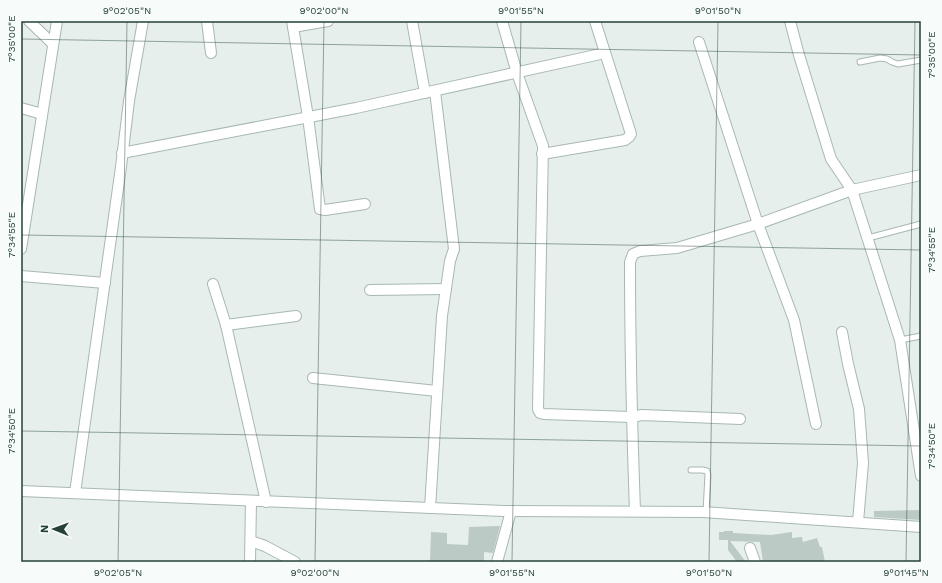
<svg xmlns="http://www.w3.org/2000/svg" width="942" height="583" viewBox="0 0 942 583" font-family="'Work Sans',sans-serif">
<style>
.building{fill:#bbcac4}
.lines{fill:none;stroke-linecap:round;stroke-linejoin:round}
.service-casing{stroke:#a8b8b2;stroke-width:7}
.minor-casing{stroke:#a8b8b2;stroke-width:12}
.service{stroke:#fff;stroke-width:5}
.minor{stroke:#fff;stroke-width:10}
.ticks{fill:none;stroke:#24423a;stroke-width:1;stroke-opacity:0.45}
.neatline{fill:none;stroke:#24423a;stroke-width:1.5}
.ticks-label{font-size:10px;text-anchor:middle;fill:#24423a}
</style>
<rect width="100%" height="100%" fill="#e6efeb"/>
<g class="building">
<path d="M 921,510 L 921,520 L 874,517 L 874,511 Z"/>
<path d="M 500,526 L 493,553 L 484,552 L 484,562 L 430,562 L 431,532 L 447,533 L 447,544 L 468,545 L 469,527 Z"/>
<path d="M 724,531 L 733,531 L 733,533 L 771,535 L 792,532 L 792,538 L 802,537 L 803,542 L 817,538 L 820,547 L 822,547 L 825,562 L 763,562 L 760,542 L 730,541 L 746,562 L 737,562 L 728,550 L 728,540 L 719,540 L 719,532 L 724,532 Z"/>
</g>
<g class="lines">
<defs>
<g id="service">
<path d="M 860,62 L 880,58 L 887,59 L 892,62 L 898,64 L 921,60"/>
<path d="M 868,238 L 921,224"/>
<path d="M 900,340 L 921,336"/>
<path d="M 691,470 L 702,470 L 707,471 L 708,475 L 706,512"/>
</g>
<g id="minor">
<path d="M 29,21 L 53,44"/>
<path d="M 207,21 L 211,53"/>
<path d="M 292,21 L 308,117 L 320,209 L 325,210 L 365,204"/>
<path d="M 412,21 L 425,93"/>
<path d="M 502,21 L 517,73 L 543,146 L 538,409 L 540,413 L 544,414 L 631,417 L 642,415 L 740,419"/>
<path d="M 790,21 L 799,55 L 831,159 L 852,190 L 900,340 L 921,476"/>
<path d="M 293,27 L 328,21"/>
<path d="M 699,42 L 758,224 L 794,320 L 816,424"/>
<path d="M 21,108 L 42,114"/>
<path d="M 122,153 L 356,108 L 605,53"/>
<path d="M 542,154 L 625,140 L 629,137 L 631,134 L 595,21"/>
<path d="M 21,249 L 57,21"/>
<path d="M 21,276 L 105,283"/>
<path d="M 213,284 L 226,325 L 266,502"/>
<path d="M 370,290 L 446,289"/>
<path d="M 226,325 L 296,316"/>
<path d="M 842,332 L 848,364 L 859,409 L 863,463 L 858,522"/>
<path d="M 313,378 L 437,391"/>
<path d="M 21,491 L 504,511 L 703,512 L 921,527"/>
<path d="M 75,493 L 121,167 L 129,101 L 143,21"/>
<path d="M 430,508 L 442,316 L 450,261 L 454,249 L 435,91"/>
<path d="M 635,511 C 632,428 630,345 630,262 L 633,254 L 640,251 L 677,248 L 758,224 L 852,190 L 921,175"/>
<path d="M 251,541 L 265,546 L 295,562"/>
<path d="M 750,548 L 755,562"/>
<path d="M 250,562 L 251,501"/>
<path d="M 497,562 L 511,511"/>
</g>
</defs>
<use href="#service" class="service-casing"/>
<use href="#minor" class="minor-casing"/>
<use href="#service" class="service"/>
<use href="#minor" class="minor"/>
</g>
<path class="ticks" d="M 21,39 L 921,55M 21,235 L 921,250M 21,431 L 921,446M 118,562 L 127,21M 315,562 L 324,21M 512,562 L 521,21M 709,562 L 718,21M 906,562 L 915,21"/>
<rect width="942" height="583" fill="none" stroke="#f7fbf9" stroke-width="44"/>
<g transform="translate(54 529) rotate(271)" stroke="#f7fbf9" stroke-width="3" paint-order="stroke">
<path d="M0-3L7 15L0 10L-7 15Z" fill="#24423a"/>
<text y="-6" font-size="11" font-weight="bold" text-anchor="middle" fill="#24423a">N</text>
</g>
<rect x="22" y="22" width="898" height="539" class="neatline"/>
<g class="ticks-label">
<text x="127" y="14">9°02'05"N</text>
<text x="324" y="14">9°02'00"N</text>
<text x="521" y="14">9°01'55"N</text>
<text x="718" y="14">9°01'50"N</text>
<text transform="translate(11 39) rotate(-90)" y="4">7°35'00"E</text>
<text transform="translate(931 55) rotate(-90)" y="4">7°35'00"E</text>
<text transform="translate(11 235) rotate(-90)" y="4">7°34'55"E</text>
<text transform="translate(931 250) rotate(-90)" y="4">7°34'55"E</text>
<text transform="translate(11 431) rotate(-90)" y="4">7°34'50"E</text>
<text transform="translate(931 446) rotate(-90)" y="4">7°34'50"E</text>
<text x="118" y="576">9°02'05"N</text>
<text x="315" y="576">9°02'00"N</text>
<text x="512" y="576">9°01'55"N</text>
<text x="709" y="576">9°01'50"N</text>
<text x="906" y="576">9°01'45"N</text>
</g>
</svg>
